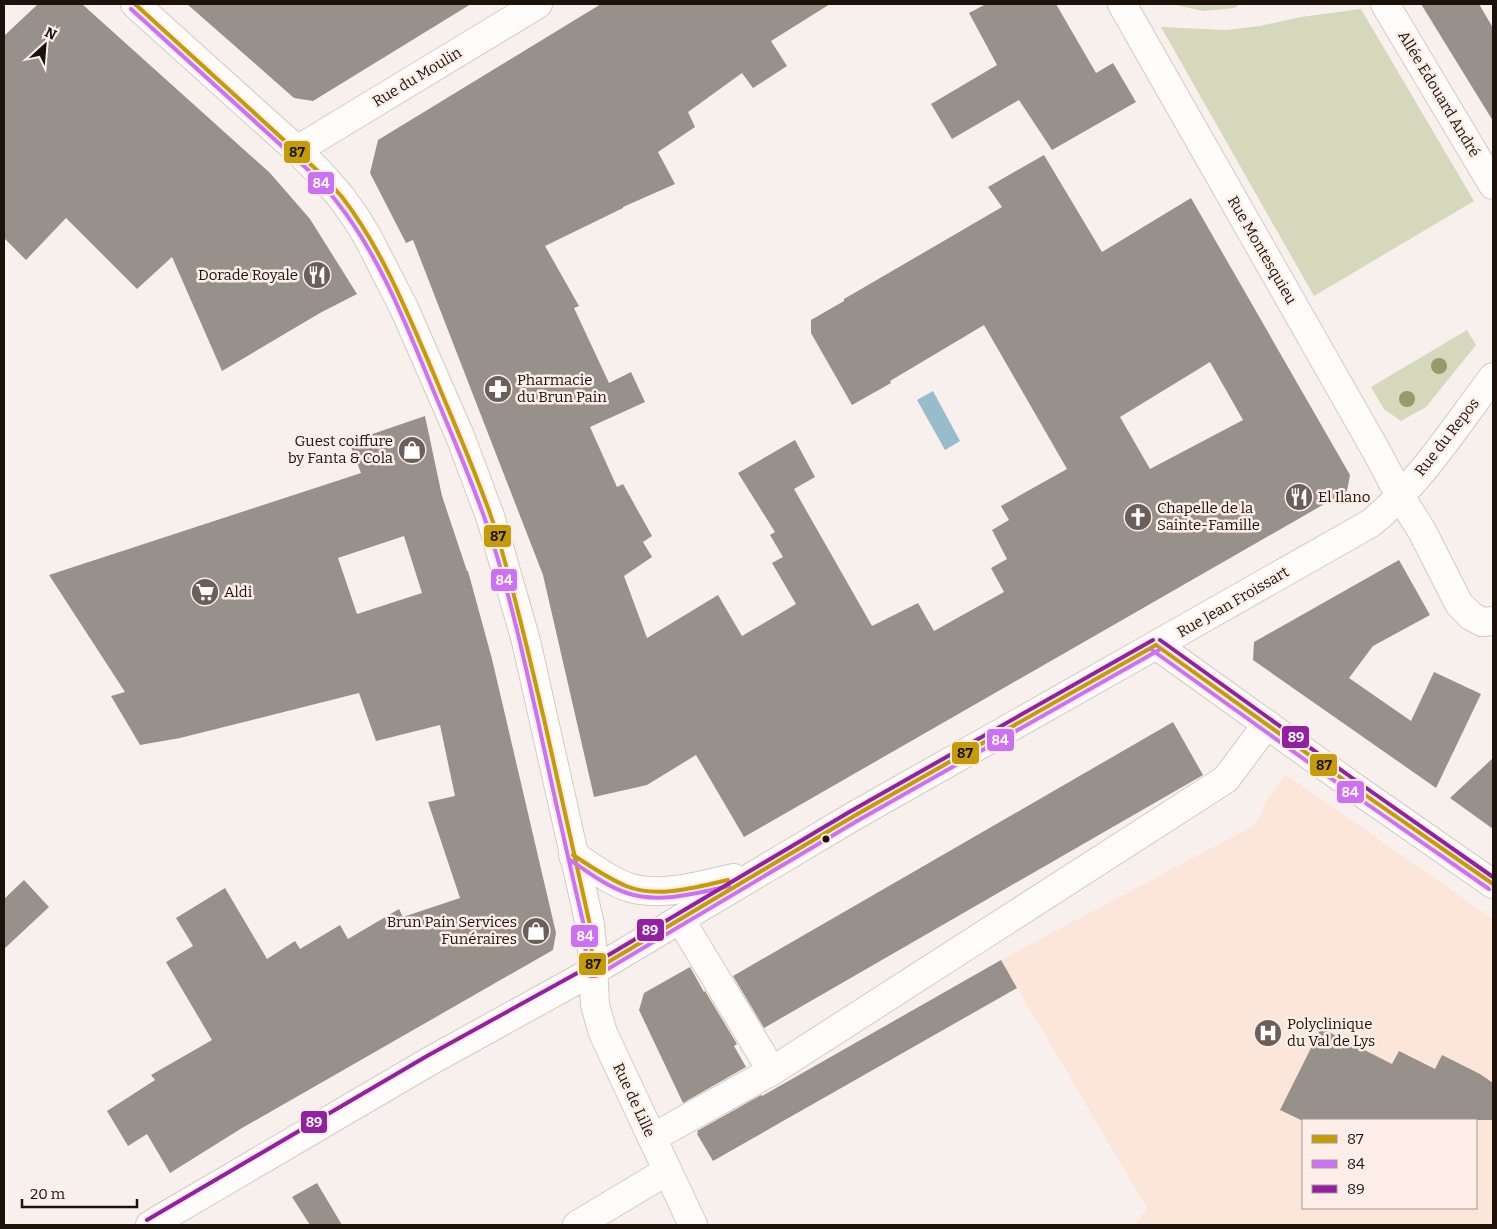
<svg xmlns="http://www.w3.org/2000/svg" width="1497" height="1229" viewBox="0 0 1497 1229" font-family="Bitter,serif">
<style>
.built{fill:#fbe6d9;fill-rule:evenodd}
.green{fill:#d5d8bb}
.water{fill:#97bccc}
.building{fill:#98908b;fill-rule:evenodd}
.lines{fill:none;stroke-linecap:round;stroke-linejoin:round}
.minor-casing{stroke:#d4cac4;stroke-width:30}
.major-casing{stroke:#d4cac4;stroke-width:30}
.minor{stroke:#fefdfc;stroke-width:28}
.major{stroke:#fefdfc;stroke-width:28}
.bus-1-casing{stroke:#fdefe7;stroke-width:8}
.bus-2-casing{stroke:#fdefe7;stroke-width:8}
.bus-3-casing{stroke:#fdefe7;stroke-width:8}
.bus-1{stroke:#c69b06;stroke-width:4}
.bus-2{stroke:#ce70f6;stroke-width:4}
.bus-3{stroke:#9320a3;stroke-width:4}
.tree{fill:#979a6a}
.bus-dot{fill:#1d120a;stroke:#fdefe7;stroke-width:2}
.labels{text-anchor:middle;dominant-baseline:central;stroke-width:5;stroke-linejoin:round;paint-order:stroke}
.street-label{font-size:15px;fill:#1d120a;stroke:#fdefe7}
.poi-label{font-size:15px;fill:#1d120a;stroke:#fdefe7;text-anchor:start}
.line-badge{stroke:#fdefe7;stroke-width:2}
.badge-label{font-size:14px;text-anchor:middle;font-weight:bold;fill:#fff}
.pale-badge-label{font-size:14px;text-anchor:middle;font-weight:bold;fill:#111}
</style>
<rect width="100%" height="100%" fill="#f8f0ec"/>
<path class="built" d="M 1285,774 L 1493,919 L 1493,1225 L 1135,1225 L 1147,1208 L 1001,960 L 1255,825 L 1266,801 ZM 1303,1120 L 1476,1120 L 1476,1208 L 1303,1208 Z"/>
<g class="green">
<path d="M 1171,4 L 1239,4 L 1235,8 L 1203,11 Z"/>
<path d="M 1361,9 L 1474,201 L 1314,296 L 1161,27 L 1226,30 L 1260,26 L 1301,17 Z"/>
<path d="M 1467,330 L 1476,345 L 1426,407 L 1401,421 L 1384,409 L 1371,387 Z"/>
</g>
<path class="water" d="M 933,391 L 960,441 L 945,450 L 917,400 Z"/>
<g class="building">
<path d="M 38,4 L 82,4 L 270,173 L 310,219 L 357,294 L 320,313 L 222,371 L 172,257 L 137,289 L 66,218 L 26,260 L 4,238 L 4,36 Z"/>
<path d="M 187,4 L 471,4 L 313,101 L 294,98 Z"/>
<path d="M 601,4 L 830,4 L 771,41 L 787,66 L 753,88 L 742,73 L 688,112 L 695,127 L 658,152 L 675,184 L 623,207 L 623,208 L 545,246 L 579,306 L 574,308 L 609,383 L 631,372 L 645,402 L 590,427 L 617,487 L 623,484 L 652,536 L 643,542 L 652,557 L 624,576 L 647,638 L 718,595 L 742,636 L 796,604 L 772,563 L 783,557 L 770,535 L 775,532 L 738,473 L 795,440 L 815,477 L 794,489 L 872,626 L 918,603 L 934,631 L 1004,592 L 991,568 L 1007,559 L 992,530 L 1009,520 L 1001,506 L 1067,469 L 984,325 L 890,381 L 891,383 L 852,405 L 811,333 L 811,320 L 844,301 L 844,299 L 1002,207 L 988,187 L 1044,155 L 1102,252 L 1191,198 L 1350,475 L 1347,491 L 744,837 L 696,755 L 647,785 L 594,797 L 543,575 L 413,240 L 406,243 L 370,173 L 378,140 ZM 1210,362 L 1243,420 L 1150,469 L 1120,417 Z"/>
<path d="M 986,4 L 1056,4 L 1096,73 L 1113,63 L 1136,102 L 1052,150 L 1019,100 L 952,139 L 931,104 L 997,65 L 969,13 Z"/>
<path d="M 1421,4 L 1479,4 L 1493,28 L 1493,121 Z"/>
<path d="M 425,416 L 442,496 L 467,571 L 468,571 L 492,659 L 556,933 L 553,950 L 242,1128 L 170,1173 L 147,1134 L 128,1146 L 107,1111 L 155,1080 L 151,1075 L 212,1040 L 166,962 L 193,946 L 176,918 L 225,888 L 267,959 L 295,941 L 300,949 L 340,925 L 348,939 L 399,909 L 403,917 L 460,898 L 428,802 L 455,796 L 440,725 L 376,741 L 359,693 L 180,738 L 140,745 L 111,696 L 125,692 L 49,575 L 361,473 L 349,442 ZM 404,536 L 422,593 L 357,614 L 338,558 Z"/>
<path d="M 1399,560 L 1430,615 L 1373,646 L 1349,678 L 1411,721 L 1434,672 L 1481,694 L 1436,788 L 1253,660 L 1254,642 Z"/>
<path d="M 1173,722 L 1203,775 L 764,1028 L 733,976 Z"/>
<path d="M 1493,758 L 1493,829 L 1450,798 Z"/>
<path d="M 24,880 L 49,907 L 4,949 L 4,899 Z"/>
<path d="M 1001,960 L 1017,988 L 713,1161 L 697,1134 L 698,1133 L 697,1131 L 761,1095 L 762,1096 Z"/>
<path d="M 690,967 L 704,992 L 705,991 L 737,1044 L 734,1046 L 746,1067 L 683,1103 L 639,1010 L 644,993 Z"/>
<path d="M 1321,1028 L 1392,1064 L 1399,1051 L 1435,1069 L 1442,1055 L 1480,1074 L 1493,1083 L 1493,1120 L 1301,1120 L 1280,1110 Z"/>
<path d="M 317,1183 L 342,1225 L 310,1225 L 292,1197 Z"/>
</g>
<g class="lines">
<defs>
<g id="minor">
<path d="M 1122,4 L 1378,454 L 1400,496 L 1422,531 L 1459,604 L 1471,616 L 1482,622 L 1493,621"/>
<path d="M 1385,4 L 1493,185"/>
<path d="M 297,150 L 538,4"/>
<path d="M 1156,645 L 1371,523 C 1420,483 1455,427 1493,377"/>
<path d="M 680,919 L 772,1071"/>
<path d="M 652,1138 L 772,1071 L 1226,779 L 1267,724"/>
<path d="M 577,1225 L 667,1171"/>
</g>
<g id="major">
<path d="M 135,4 L 297,150 L 320,173 L 341,197 L 356,218 L 367,236 L 404,308 L 460,436 L 491,519 L 526,641 L 590,925 L 592,946 L 595,1005 L 603,1033 L 693,1225"/>
<path d="M 573,855 C 591,866 610,882 631,888 C 664,897 701,885 734,878"/>
<path d="M 150,1225 L 430,1061 L 593,971 L 854,816 L 1156,645 L 1358,790 L 1493,884"/>
</g>
</defs>
<use href="#minor" class="minor-casing"/>
<use href="#major" class="major-casing"/>
<use href="#minor" class="minor"/>
<use href="#major" class="major"/>
<defs>
<g id="bus-1">
<path d="M 135,4 L 320,173 C 327,181 335,189 342,197 C 382,249 409,316 435,377 C 456,428 479,479 496,531 C 515,593 529,656 544,719 C 559,788 575,856 590,925 L 593,971 L 854,816 L 1156,645"/>
<path d="M 1156,645 L 1358,790 L 1493,884"/>
<path d="M 573,855 C 590,866 607,878 626,886 C 658,899 696,887 728,880"/>
</g>
<g id="bus-2">
<path d="M 131,9 L 316,177 C 323,185 330,193 337,202 C 378,254 404,319 429,380 C 450,431 473,482 490,534 C 510,595 524,659 538,721 C 553,790 568,858 584,926 L 587,972 L 590,976 L 596,976 L 857,821 L 1159,650"/>
<path d="M 1152,650 L 1354,795 L 1489,889"/>
<path d="M 570,860 C 588,872 606,886 627,893 C 659,904 697,893 729,886"/>
</g>
<g id="bus-3">
<path d="M 1160,640 L 1362,785 L 1493,877"/>
<path d="M 147,1220 L 427,1056 L 590,966 L 851,811 L 1153,640"/>
</g>
</defs>
<use href="#bus-1" class="bus-1-casing"/>
<use href="#bus-2" class="bus-2-casing"/>
<use href="#bus-3" class="bus-3-casing"/>
<use href="#bus-1" class="bus-1"/>
<use href="#bus-2" class="bus-2"/>
<use href="#bus-3" class="bus-3"/>
</g>
<g class="tree">
<circle cx="1439" cy="366" r="8"/>
<circle cx="1407" cy="399" r="8"/>
</g>
<defs>
<symbol id="restaurant-disc" viewBox="-11 -11 22 22"><circle r="9.5" fill="#6a6059" stroke="#fdefe7"/><path d="M-5-6h1v4h1v-4h1v4h1v-4h1v5L-1.5 .5V6h-2V.5L-5-1ZM5-6V6H3V1.5H1.5Q1.5-4 5-6Z" fill="#fff"/></symbol>
<symbol id="pharmacy-disc" viewBox="-11 -11 22 22"><circle r="9.5" fill="#6a6059" stroke="#fdefe7"/><path d="M-2-6h4v4h4v4h-4v4h-4v-4h-4v-4h4Z" fill="#fff"/></symbol>
<symbol id="shop-disc" viewBox="-11 -11 22 22"><circle r="9.5" fill="#6a6059" stroke="#fdefe7"/><path d="M-5-2.5h2.3a2.7 3.5 0 0 1 5.4 0H5L5.5 6h-11ZM-1.5-2.5h3a1.5 2.3 0 0 0-3 0Z" fill="#fff"/></symbol>
<symbol id="church-disc" viewBox="-11 -11 22 22"><circle r="9.5" fill="#6a6059" stroke="#fdefe7"/><path d="M-1.2-6h2.4v3.5h3.3v2.4h-3.3V6h-2.4V-.1h-3.3v-2.4h3.3Z" fill="#fff"/></symbol>
<symbol id="supermarket-disc" viewBox="-11 -11 22 22"><circle r="9.5" fill="#6a6059" stroke="#fdefe7"/><path d="M-6-5.5h2.5l.6 2H6L4.5 2H-2.5L-4.4-4H-6ZM-1.5 3.2a1.3 1.3 0 1 0 .1 0ZM3 3.2a1.3 1.3 0 1 0 .1 0Z" fill="#fff"/></symbol>
<symbol id="hospital-disc" viewBox="-11 -11 22 22"><circle r="9.5" fill="#6a6059" stroke="#fdefe7"/><path d="M-5-5h3v3.5h4V-5h3V5h-3V1.5h-4V5h-3Z" fill="#fff"/></symbol>
</defs>
<g fill-rule="evenodd">
<use href="#restaurant-disc" x="301" y="259" width="32" height="32"/>
<use href="#pharmacy-disc" x="482" y="373" width="32" height="32"/>
<use href="#shop-disc" x="396" y="434" width="32" height="32"/>
<use href="#restaurant-disc" x="1283" y="481" width="32" height="32"/>
<use href="#church-disc" x="1122" y="501" width="32" height="32"/>
<use href="#supermarket-disc" x="189" y="576" width="32" height="32"/>
<use href="#shop-disc" x="520" y="915" width="32" height="32"/>
<use href="#hospital-disc" x="1252" y="1017" width="32" height="32"/>
</g>
<circle class="bus-dot" cx="826" cy="839" r="4.5"/>
<g class="labels">
<g class="street-label">
<text transform="translate(417 77) rotate(-31)">Rue du Moulin</text>
<text transform="translate(1439 94) rotate(59)">Allée Edouard André</text>
<text transform="translate(1262 250) rotate(60)">Rue Montesquieu</text>
<text transform="translate(1447 437) rotate(-52)">Rue du Repos</text>
<text transform="translate(1233 602) rotate(-30)">Rue Jean Froissart</text>
<text transform="translate(634 1100) rotate(65)">Rue de Lille</text>
</g>
<g class="poi-label">
<text x="298" y="275" text-anchor="end">Dorade Royale</text>
<text x="517" y="380">Pharmacie<tspan x="517" dy="17">du Brun Pain</tspan></text>
<text x="393" y="441" text-anchor="end">Guest coiffure<tspan x="393" dy="17">by Fanta &amp; Cola</tspan></text>
<text x="1318" y="497">El Ilano</text>
<text x="1157" y="508">Chapelle de la<tspan x="1157" dy="17">Sainte-Famille</tspan></text>
<text x="224" y="592">Aldi</text>
<text x="517" y="922" text-anchor="end">Brun Pain Services<tspan x="517" dy="17">Funéraires</tspan></text>
<text x="1287" y="1024">Polyclinique<tspan x="1287" dy="17">du Val de Lys</tspan></text>
</g>
</g>
<g class="line-badge">
<rect x="283" y="140" width="28" height="24" rx="5" fill="#c69b06"/>
<rect x="307" y="171" width="28" height="24" rx="5" fill="#ce70f6"/>
<rect x="483" y="524" width="29" height="24" rx="5" fill="#c69b06"/>
<rect x="490" y="568" width="28" height="24" rx="5" fill="#ce70f6"/>
<rect x="1281" y="725" width="29" height="24" rx="5" fill="#9320a3"/>
<rect x="986" y="728" width="29" height="24" rx="5" fill="#ce70f6"/>
<rect x="951" y="741" width="29" height="24" rx="5" fill="#c69b06"/>
<rect x="1309" y="753" width="29" height="24" rx="5" fill="#c69b06"/>
<rect x="1336" y="780" width="29" height="24" rx="5" fill="#ce70f6"/>
<rect x="636" y="918" width="29" height="24" rx="5" fill="#9320a3"/>
<rect x="570" y="924" width="29" height="24" rx="5" fill="#ce70f6"/>
<rect x="578" y="952" width="29" height="24" rx="5" fill="#c69b06"/>
<rect x="300" y="1110" width="28" height="24" rx="5" fill="#9320a3"/>
</g>
<g class="badge-label">
<text x="321" y="188">84</text>
<text x="504" y="585">84</text>
<text x="1296" y="742">89</text>
<text x="1000" y="745">84</text>
<text x="1350" y="797">84</text>
<text x="650" y="935">89</text>
<text x="585" y="941">84</text>
<text x="314" y="1127">89</text>
</g>
<g class="pale-badge-label">
<text x="297" y="157">87</text>
<text x="498" y="541">87</text>
<text x="965" y="758">87</text>
<text x="1324" y="770">87</text>
<text x="593" y="969">87</text>
</g>
<rect width="1497" height="1229" fill="none" stroke="#1d120a" stroke-width="10"/>
<rect x="1302" y="1119" width="175" height="90" fill="#fdefe7" stroke="#a3978f"/>
<rect x="1312" y="1135" width="25" height="8" fill="#c69b06" stroke="#a3978f"/>
<text x="1347" y="1144" font-size="15" fill="#1d120a">87</text>
<rect x="1312" y="1160" width="25" height="8" fill="#ce70f6" stroke="#a3978f"/>
<text x="1347" y="1169" font-size="15" fill="#1d120a">84</text>
<rect x="1312" y="1185" width="25" height="8" fill="#9320a3" stroke="#a3978f"/>
<text x="1347" y="1194" font-size="15" fill="#1d120a">89</text>
<g transform="translate(45 45) rotate(26)" stroke="#fdefe7" stroke-width="4" paint-order="stroke">
<path d="M0-4L9 19L0 12L-9 19Z" fill="#1d120a"/>
<text y="-8" font-size="14" font-weight="bold" text-anchor="middle" fill="#1d120a">N</text>
</g>
<path d="M22 1199v8h115v-8" fill="none" stroke="#1d120a" stroke-width="2.5"/>
<text x="30" y="1199" font-size="15" fill="#1d120a" stroke="#fdefe7" stroke-width="4" paint-order="stroke">20 m</text>
</svg>
